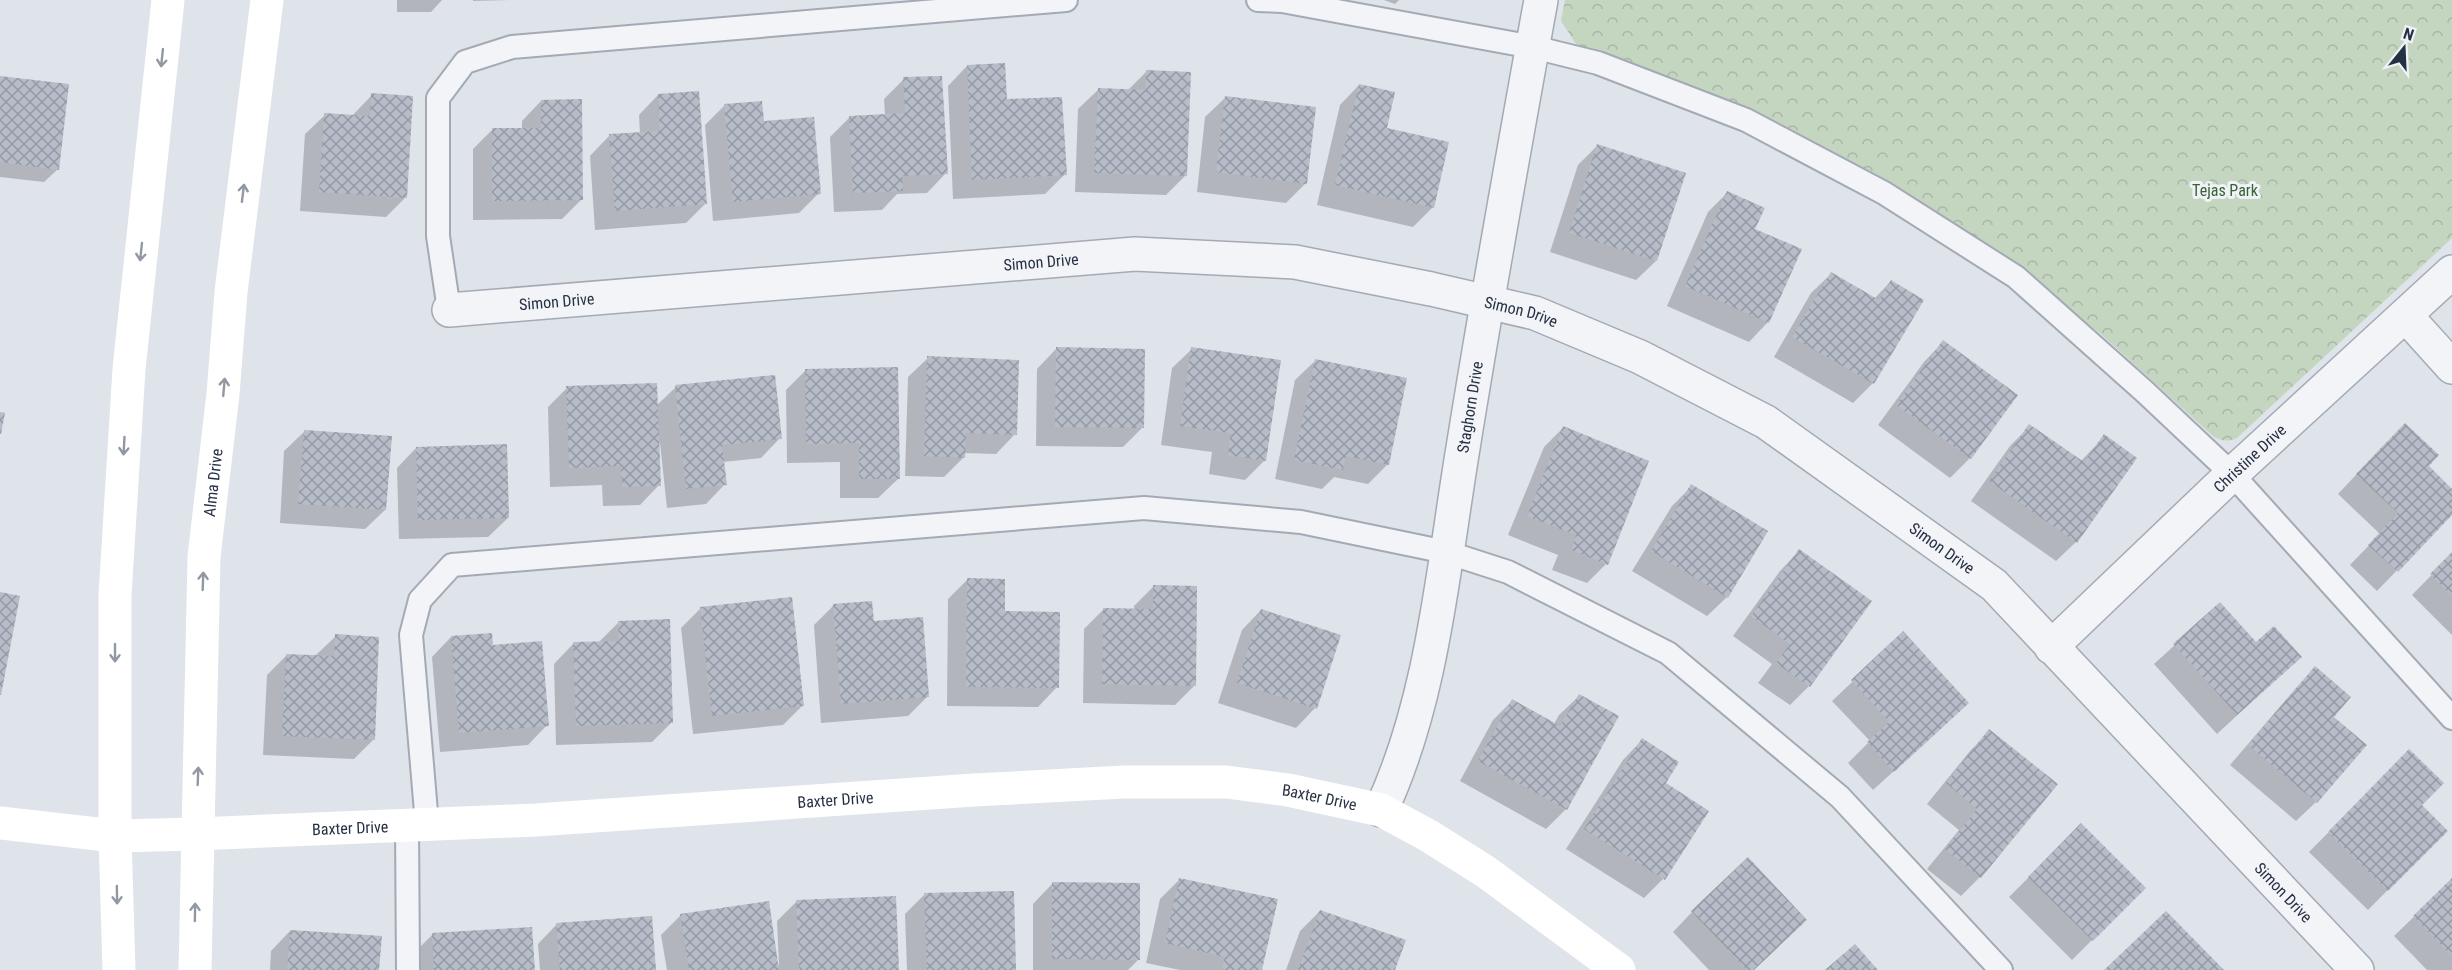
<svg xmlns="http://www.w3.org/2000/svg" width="2452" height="970" viewBox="0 0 2452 970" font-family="'Roboto Condensed',sans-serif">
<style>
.park{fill:url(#park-crowns)}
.shadow{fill:#0003}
.building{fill:url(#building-cross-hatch)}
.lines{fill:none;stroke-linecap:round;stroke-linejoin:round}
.lane-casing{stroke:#a4aab5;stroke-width:26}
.street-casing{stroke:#a4aab5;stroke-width:36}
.lane{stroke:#f3f4f8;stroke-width:22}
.street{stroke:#f3f4f8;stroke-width:33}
.secondary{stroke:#fff;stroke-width:33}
.oneway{stroke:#9298a1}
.labels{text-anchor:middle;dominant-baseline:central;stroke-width:6;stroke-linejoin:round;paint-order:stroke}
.park-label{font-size:16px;fill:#396132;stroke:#eff2f7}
.street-label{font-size:16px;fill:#263043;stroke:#eff2f7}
</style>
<defs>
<pattern id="park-crowns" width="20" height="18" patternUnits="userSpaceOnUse" patternTransform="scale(1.5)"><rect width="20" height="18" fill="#c4d5c0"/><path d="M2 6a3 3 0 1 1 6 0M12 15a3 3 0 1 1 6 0" fill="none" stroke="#a8b7a6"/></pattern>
<pattern id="building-cross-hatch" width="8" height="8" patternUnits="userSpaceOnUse" patternTransform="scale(1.5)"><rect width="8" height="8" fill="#b6bcc8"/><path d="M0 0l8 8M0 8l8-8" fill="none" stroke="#9499a4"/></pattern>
</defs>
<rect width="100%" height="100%" fill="#dfe3ea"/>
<path class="park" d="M 1565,0 L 2452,0 L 2452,238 L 2237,438 C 2228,442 2222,441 2214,437 L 2101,334 L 1992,252 L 1582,53 L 1561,21 Z"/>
<g class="shadow">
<path d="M 397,0 L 442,0 L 431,12 L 397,12 Z"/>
<path d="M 473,0 L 511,0 L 473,1 Z"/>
<path d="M 1384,0 L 1399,0 L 1395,4 Z"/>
<path d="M 967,66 L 1006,101 L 1065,174 L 1045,194 L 953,199 L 948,86 Z"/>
<path d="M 1146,72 L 1185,176 L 1166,195 L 1075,192 L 1078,109 L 1098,90 L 1127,91 Z"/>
<path d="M 0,77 L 58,169 L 44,182 L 0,177 Z"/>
<path d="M 904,79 L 946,173 L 927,193 L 897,194 L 882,210 L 834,212 L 830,137 L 850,117 L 885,115 L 884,99 Z"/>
<path d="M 1359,85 L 1433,207 L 1413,227 L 1317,205 L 1340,105 Z"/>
<path d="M 372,95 L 405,198 L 386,217 L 300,211 L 305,134 L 325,115 L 352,116 Z"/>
<path d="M 658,95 L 706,203 L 686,223 L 595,230 L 590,156 L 609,136 L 640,134 L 639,115 Z"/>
<path d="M 1225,98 L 1306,183 L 1286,203 L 1197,192 L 1205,117 Z"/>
<path d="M 541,101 L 581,200 L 562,219 L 473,220 L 473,149 L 492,130 L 522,130 L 522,121 Z"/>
<path d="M 724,106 L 763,123 L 819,193 L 799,213 L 713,221 L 705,125 Z"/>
<path d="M 1598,145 L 1656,261 L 1636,280 L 1550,252 L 1578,165 Z"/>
<path d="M 1728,192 L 1753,230 L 1768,322 L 1749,342 L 1667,306 L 1708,212 Z"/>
<path d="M 1831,274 L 1874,299 L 1891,281 L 1922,300 L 1873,383 L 1853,403 L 1774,357 L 1811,293 Z"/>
<path d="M 1943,342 L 1970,458 L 1950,478 L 1878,425 L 1924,362 Z"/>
<path d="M 1056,349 L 1143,427 L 1123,447 L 1036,446 L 1037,369 Z"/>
<path d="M 1192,349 L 1265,460 L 1245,480 L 1209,474 L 1212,452 L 1161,445 L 1172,368 Z"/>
<path d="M 928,358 L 1015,434 L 996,454 L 964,453 L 964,457 L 944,477 L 905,476 L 908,377 Z"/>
<path d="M 1315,361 L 1388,464 L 1368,484 L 1334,477 L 1322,489 L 1275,479 L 1295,380 Z"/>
<path d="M 806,370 L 898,479 L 878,498 L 840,498 L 840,462 L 787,463 L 786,390 Z"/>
<path d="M 676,387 L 780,438 L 761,458 L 723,462 L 725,484 L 706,504 L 667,508 L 660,443 L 658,444 L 659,485 L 640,505 L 603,506 L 602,485 L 550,487 L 548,407 L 567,388 L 656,406 Z"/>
<path d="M 2030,426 L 2080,462 L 2105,436 L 2076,542 L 2056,561 L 1971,501 L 2010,446 Z"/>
<path d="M 1563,428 L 1606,564 L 1587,583 L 1552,570 L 1558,555 L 1508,535 L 1544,447 Z"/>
<path d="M 304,432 L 385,510 L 365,529 L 280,523 L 284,451 Z"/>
<path d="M 2385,444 L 2427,466 L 2452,491 L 2452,513 L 2377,591 L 2350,565 L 2380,534 L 2338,494 Z"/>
<path d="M 416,448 L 508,518 L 488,537 L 399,539 L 397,468 Z"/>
<path d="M 1692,486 L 1727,597 L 1707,616 L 1632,571 L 1672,506 Z"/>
<path d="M 1799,551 L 1809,686 L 1790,705 L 1758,683 L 1772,664 L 1733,636 L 1780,571 Z"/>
<path d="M 2452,554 L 2452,635 L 2412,595 Z"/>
<path d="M 967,580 L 1003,612 L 1057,687 L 1038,707 L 947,706 L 948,599 Z"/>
<path d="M 1154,586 L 1194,686 L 1175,705 L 1083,703 L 1084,629 L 1104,609 L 1134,610 L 1134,606 Z"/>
<path d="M 2220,604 L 2256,644 L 2300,657 L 2217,734 L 2154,664 Z"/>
<path d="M 833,606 L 872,622 L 928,696 L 908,716 L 821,723 L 814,625 Z"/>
<path d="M 701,608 L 803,705 L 783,725 L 693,734 L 681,628 Z"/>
<path d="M 1261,610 L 1315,708 L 1296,728 L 1218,703 L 1242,630 Z"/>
<path d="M 619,622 L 672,722 L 652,742 L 556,745 L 554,664 L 573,644 L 599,642 Z"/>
<path d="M 1903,634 L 1948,722 L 1873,790 L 1848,763 L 1870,741 L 1832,701 Z"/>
<path d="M 336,636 L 373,740 L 354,759 L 263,755 L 267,675 L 286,656 L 316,655 Z"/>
<path d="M 451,637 L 492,646 L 547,725 L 528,745 L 440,752 L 432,657 Z"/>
<path d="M 2315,668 L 2332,717 L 2316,802 L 2296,821 L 2230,765 L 2296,688 Z"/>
<path d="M 1579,696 L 1566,809 L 1546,829 L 1460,781 L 1493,720 L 1512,701 L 1554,724 L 1559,715 Z"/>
<path d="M 1990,731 L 1980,877 L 1961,896 L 1927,869 L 1959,830 L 1927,804 L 1970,751 Z"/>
<path d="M 1642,740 L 1664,783 L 1663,879 L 1644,898 L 1566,849 L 1623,760 Z"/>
<path d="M 2409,751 L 2420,805 L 2446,831 L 2368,910 L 2309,852 Z"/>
<path d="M 2081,825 L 2144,888 L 2072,960 L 2009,897 Z"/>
<path d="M 1179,880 L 1261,970 L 1180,970 L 1146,963 L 1160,899 Z"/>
<path d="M 2452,880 L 2452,970 L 2427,970 L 2394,936 Z"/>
<path d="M 1052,884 L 1139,959 L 1128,970 L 1033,970 L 1033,904 Z"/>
<path d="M 925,894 L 1015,970 L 907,970 L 905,914 Z"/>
<path d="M 797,901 L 897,970 L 667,970 L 661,935 L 681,915 L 779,965 L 777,921 Z"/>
<path d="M 1320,911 L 1394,970 L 1286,970 L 1300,931 Z"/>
<path d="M 1692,912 L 1753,970 L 1709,970 L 1673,932 Z"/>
<path d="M 557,924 L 655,970 L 540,970 L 538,944 Z"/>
<path d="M 290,931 L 378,970 L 270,970 L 271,951 Z"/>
<path d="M 433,934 L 533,970 L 414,970 L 413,954 Z"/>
</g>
<g class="building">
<path d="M 1005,63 L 1007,99 L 1062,97 L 1067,175 L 972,180 L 967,65 Z"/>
<path d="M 1146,70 L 1191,72 L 1187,176 L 1094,173 L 1098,88 L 1146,90 Z"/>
<path d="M 0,76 L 69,84 L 59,170 L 0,162 Z"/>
<path d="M 942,76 L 948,174 L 902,176 L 903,191 L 853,193 L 849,116 L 905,113 L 903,77 Z"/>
<path d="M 1359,84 L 1395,92 L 1387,128 L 1449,142 L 1434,208 L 1335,185 Z"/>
<path d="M 699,91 L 707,204 L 615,211 L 609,134 L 660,131 L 658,94 Z"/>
<path d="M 371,93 L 413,96 L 407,198 L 319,192 L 324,113 L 370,116 Z"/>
<path d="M 1225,96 L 1316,107 L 1307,184 L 1216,172 Z"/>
<path d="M 582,99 L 583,200 L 492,201 L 492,128 L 541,128 L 541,100 Z"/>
<path d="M 762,101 L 764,121 L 814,117 L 821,194 L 733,202 L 724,104 Z"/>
<path d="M 1597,144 L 1686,173 L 1657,261 L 1569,233 Z"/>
<path d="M 1727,191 L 1765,208 L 1755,229 L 1802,249 L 1769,323 L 1685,286 Z"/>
<path d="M 1831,272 L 1879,300 L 1891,280 L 1924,300 L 1874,384 L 1792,337 Z"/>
<path d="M 1943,340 L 2018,395 L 1971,459 L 1896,405 Z"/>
<path d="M 1056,347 L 1145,349 L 1144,428 L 1055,427 Z"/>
<path d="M 1191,347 L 1281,360 L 1266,461 L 1228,455 L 1231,433 L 1180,426 Z"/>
<path d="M 927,356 L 1019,360 L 1017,435 L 966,433 L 965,458 L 924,456 Z"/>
<path d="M 1315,359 L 1407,378 L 1389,465 L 1346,456 L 1343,470 L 1294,460 Z"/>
<path d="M 898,367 L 900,479 L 859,479 L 859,443 L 806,444 L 805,369 Z"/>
<path d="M 775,375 L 782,439 L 722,445 L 727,485 L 686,489 L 675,385 Z"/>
<path d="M 657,383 L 661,486 L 622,487 L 621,466 L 569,468 L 566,386 Z"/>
<path d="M 0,412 L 5,413 L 1,434 L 0,434 Z"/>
<path d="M 2405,423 L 2439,455 L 2429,466 L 2452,489 L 2452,515 L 2398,572 L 2368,545 L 2398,513 L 2356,474 Z"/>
<path d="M 2029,424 L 2084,462 L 2104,434 L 2137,458 L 2077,543 L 1989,481 Z"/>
<path d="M 1563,426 L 1649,461 L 1608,565 L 1571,550 L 1576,535 L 1527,516 Z"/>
<path d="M 304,430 L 392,436 L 386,510 L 298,504 Z"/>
<path d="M 507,444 L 509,518 L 418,520 L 416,447 Z"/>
<path d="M 1691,484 L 1768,531 L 1728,598 L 1651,551 Z"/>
<path d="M 1799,549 L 1872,601 L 1810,687 L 1776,663 L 1790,644 L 1751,616 Z"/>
<path d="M 2452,552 L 2452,596 L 2430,574 Z"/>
<path d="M 967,578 L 1005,579 L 1005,611 L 1060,612 L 1059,688 L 966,687 Z"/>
<path d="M 1153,585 L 1197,586 L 1196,686 L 1102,684 L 1103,608 L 1153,609 Z"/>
<path d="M 0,592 L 20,596 L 1,695 L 0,695 Z"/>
<path d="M 792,597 L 804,706 L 712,716 L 700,607 Z"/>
<path d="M 872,601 L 874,621 L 923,617 L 929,697 L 841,704 L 833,604 Z"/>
<path d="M 2220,602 L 2256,642 L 2274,626 L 2302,657 L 2237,715 L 2173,644 Z"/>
<path d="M 1261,609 L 1341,635 L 1317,709 L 1237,683 Z"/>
<path d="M 670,619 L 673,723 L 576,726 L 573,642 L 619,641 L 618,621 Z"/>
<path d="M 1903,631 L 1969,703 L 1894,772 L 1867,742 L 1889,722 L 1851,680 Z"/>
<path d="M 492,633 L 493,645 L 542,641 L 549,726 L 459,733 L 451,636 Z"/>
<path d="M 335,634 L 379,637 L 375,740 L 282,736 L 286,654 L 334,656 Z"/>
<path d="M 2315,666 L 2351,697 L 2334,717 L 2367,745 L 2317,803 L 2248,745 Z"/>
<path d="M 1579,694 L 1619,716 L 1567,810 L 1478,761 L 1512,699 L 1560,726 Z"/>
<path d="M 1989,729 L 2058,784 L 1981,878 L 1945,849 L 1977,809 L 1946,783 Z"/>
<path d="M 1642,738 L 1679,762 L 1666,783 L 1709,811 L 1665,880 L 1584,829 Z"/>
<path d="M 2409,749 L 2444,783 L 2422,805 L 2448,831 L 2388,891 L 2328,832 Z"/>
<path d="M 2081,823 L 2146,888 L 2093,941 L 2028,877 Z"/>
<path d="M 1748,857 L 1807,920 L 1754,970 L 1747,970 L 1691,911 Z"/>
<path d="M 1179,878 L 1278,899 L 1262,970 L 1222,970 L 1225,957 L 1165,943 Z"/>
<path d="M 2452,878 L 2452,956 L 2413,916 Z"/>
<path d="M 1052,882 L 1140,883 L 1140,960 L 1052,959 Z"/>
<path d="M 1014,891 L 1016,970 L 927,970 L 924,893 Z"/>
<path d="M 896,896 L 899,970 L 799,970 L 796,900 Z"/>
<path d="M 769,901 L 779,970 L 689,970 L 680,914 Z"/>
<path d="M 1320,910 L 1406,940 L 1395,970 L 1298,970 Z"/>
<path d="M 2166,911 L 2224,970 L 2104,970 Z"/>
<path d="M 652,916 L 656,970 L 560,970 L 556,923 Z"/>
<path d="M 532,927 L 535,970 L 434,970 L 432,933 Z"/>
<path d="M 290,930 L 382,936 L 379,970 L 287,970 Z"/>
<path d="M 1855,944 L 1878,970 L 1825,970 Z"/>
</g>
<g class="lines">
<defs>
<g id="lane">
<path d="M 1258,0 L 1282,1 L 1533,47 L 1598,63 L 1746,120 L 1884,193 L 2016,277 L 2145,392 L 2232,474 L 2452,718"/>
<path d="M 449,310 L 438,236 L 438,98 L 465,62 L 512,47 L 1066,0"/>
<path d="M 427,824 L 411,635 L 420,600 L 452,565 L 1144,508 L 1301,522 L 1446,552 L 1508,572 L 1668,653 L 1840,797 L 2001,970"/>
<path d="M 407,825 L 408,970"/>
</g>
<g id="street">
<path id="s1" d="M 449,310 L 1135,254 L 1295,262 L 1431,289 L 1535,313 L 1640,357 L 1766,422 L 1994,585 L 2357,970"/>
<path d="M 2406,316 L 2452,367"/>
<path id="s2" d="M 2051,647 L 2232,474 L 2452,272"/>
<path id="s3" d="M 1381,810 C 1433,699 1443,568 1463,448 C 1487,298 1514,149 1541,0"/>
</g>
</defs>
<use href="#lane" class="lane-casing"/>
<use href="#street" class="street-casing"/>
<use href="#lane" class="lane"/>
<use href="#street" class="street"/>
<g class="secondary">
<path id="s4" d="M 0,823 L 115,836 L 196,834 L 536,820 L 974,790 L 1124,782 L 1226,782 L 1288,790 L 1381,810 L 1429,836 L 1486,872 L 1619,970"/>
<path d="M 119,970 L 115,836 L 115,595 L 129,369 L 168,0"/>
<path id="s5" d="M 195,970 L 204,557 L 223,394 L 231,292 L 267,0"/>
</g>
</g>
<defs><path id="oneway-shaft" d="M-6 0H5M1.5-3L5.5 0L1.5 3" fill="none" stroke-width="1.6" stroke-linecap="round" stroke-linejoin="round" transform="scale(1.5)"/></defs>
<g class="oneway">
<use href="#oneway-shaft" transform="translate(162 58) rotate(96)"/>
<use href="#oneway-shaft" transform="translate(243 193) rotate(-83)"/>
<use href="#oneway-shaft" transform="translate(141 252) rotate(96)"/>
<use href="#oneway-shaft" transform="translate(224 387) rotate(-85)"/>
<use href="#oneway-shaft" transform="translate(124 446) rotate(93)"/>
<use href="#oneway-shaft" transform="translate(203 581) rotate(-88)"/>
<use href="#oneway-shaft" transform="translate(115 653) rotate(90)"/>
<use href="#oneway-shaft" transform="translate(198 776) rotate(-88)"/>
<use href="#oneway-shaft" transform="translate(117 895) rotate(89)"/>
<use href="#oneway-shaft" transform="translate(195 912) rotate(-89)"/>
</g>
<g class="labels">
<g class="park-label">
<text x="2225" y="190">Tejas Park</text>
</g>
<g class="street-label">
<text stroke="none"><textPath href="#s1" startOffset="594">Simon Drive</textPath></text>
<text stroke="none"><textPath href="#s1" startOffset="108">Simon Drive</textPath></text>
<text stroke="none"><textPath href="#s1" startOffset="1080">Simon Drive</textPath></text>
<text stroke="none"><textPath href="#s3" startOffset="414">Staghorn Drive</textPath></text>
<text stroke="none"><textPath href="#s2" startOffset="274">Christine Drive</textPath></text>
<text stroke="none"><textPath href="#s5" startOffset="488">Alma Drive</textPath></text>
<text stroke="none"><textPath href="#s1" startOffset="1566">Simon Drive</textPath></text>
<text stroke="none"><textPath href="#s4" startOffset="1323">Baxter Drive</textPath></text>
<text stroke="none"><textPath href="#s4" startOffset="837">Baxter Drive</textPath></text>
<text stroke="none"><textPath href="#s4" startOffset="351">Baxter Drive</textPath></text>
<text stroke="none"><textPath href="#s1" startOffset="2052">Simon Drive</textPath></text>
</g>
</g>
<g transform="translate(2404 48) rotate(18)" stroke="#eff2f7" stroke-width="4.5" paint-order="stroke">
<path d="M0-4.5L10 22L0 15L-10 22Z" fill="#263043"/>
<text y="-9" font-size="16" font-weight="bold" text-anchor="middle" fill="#263043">N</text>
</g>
</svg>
